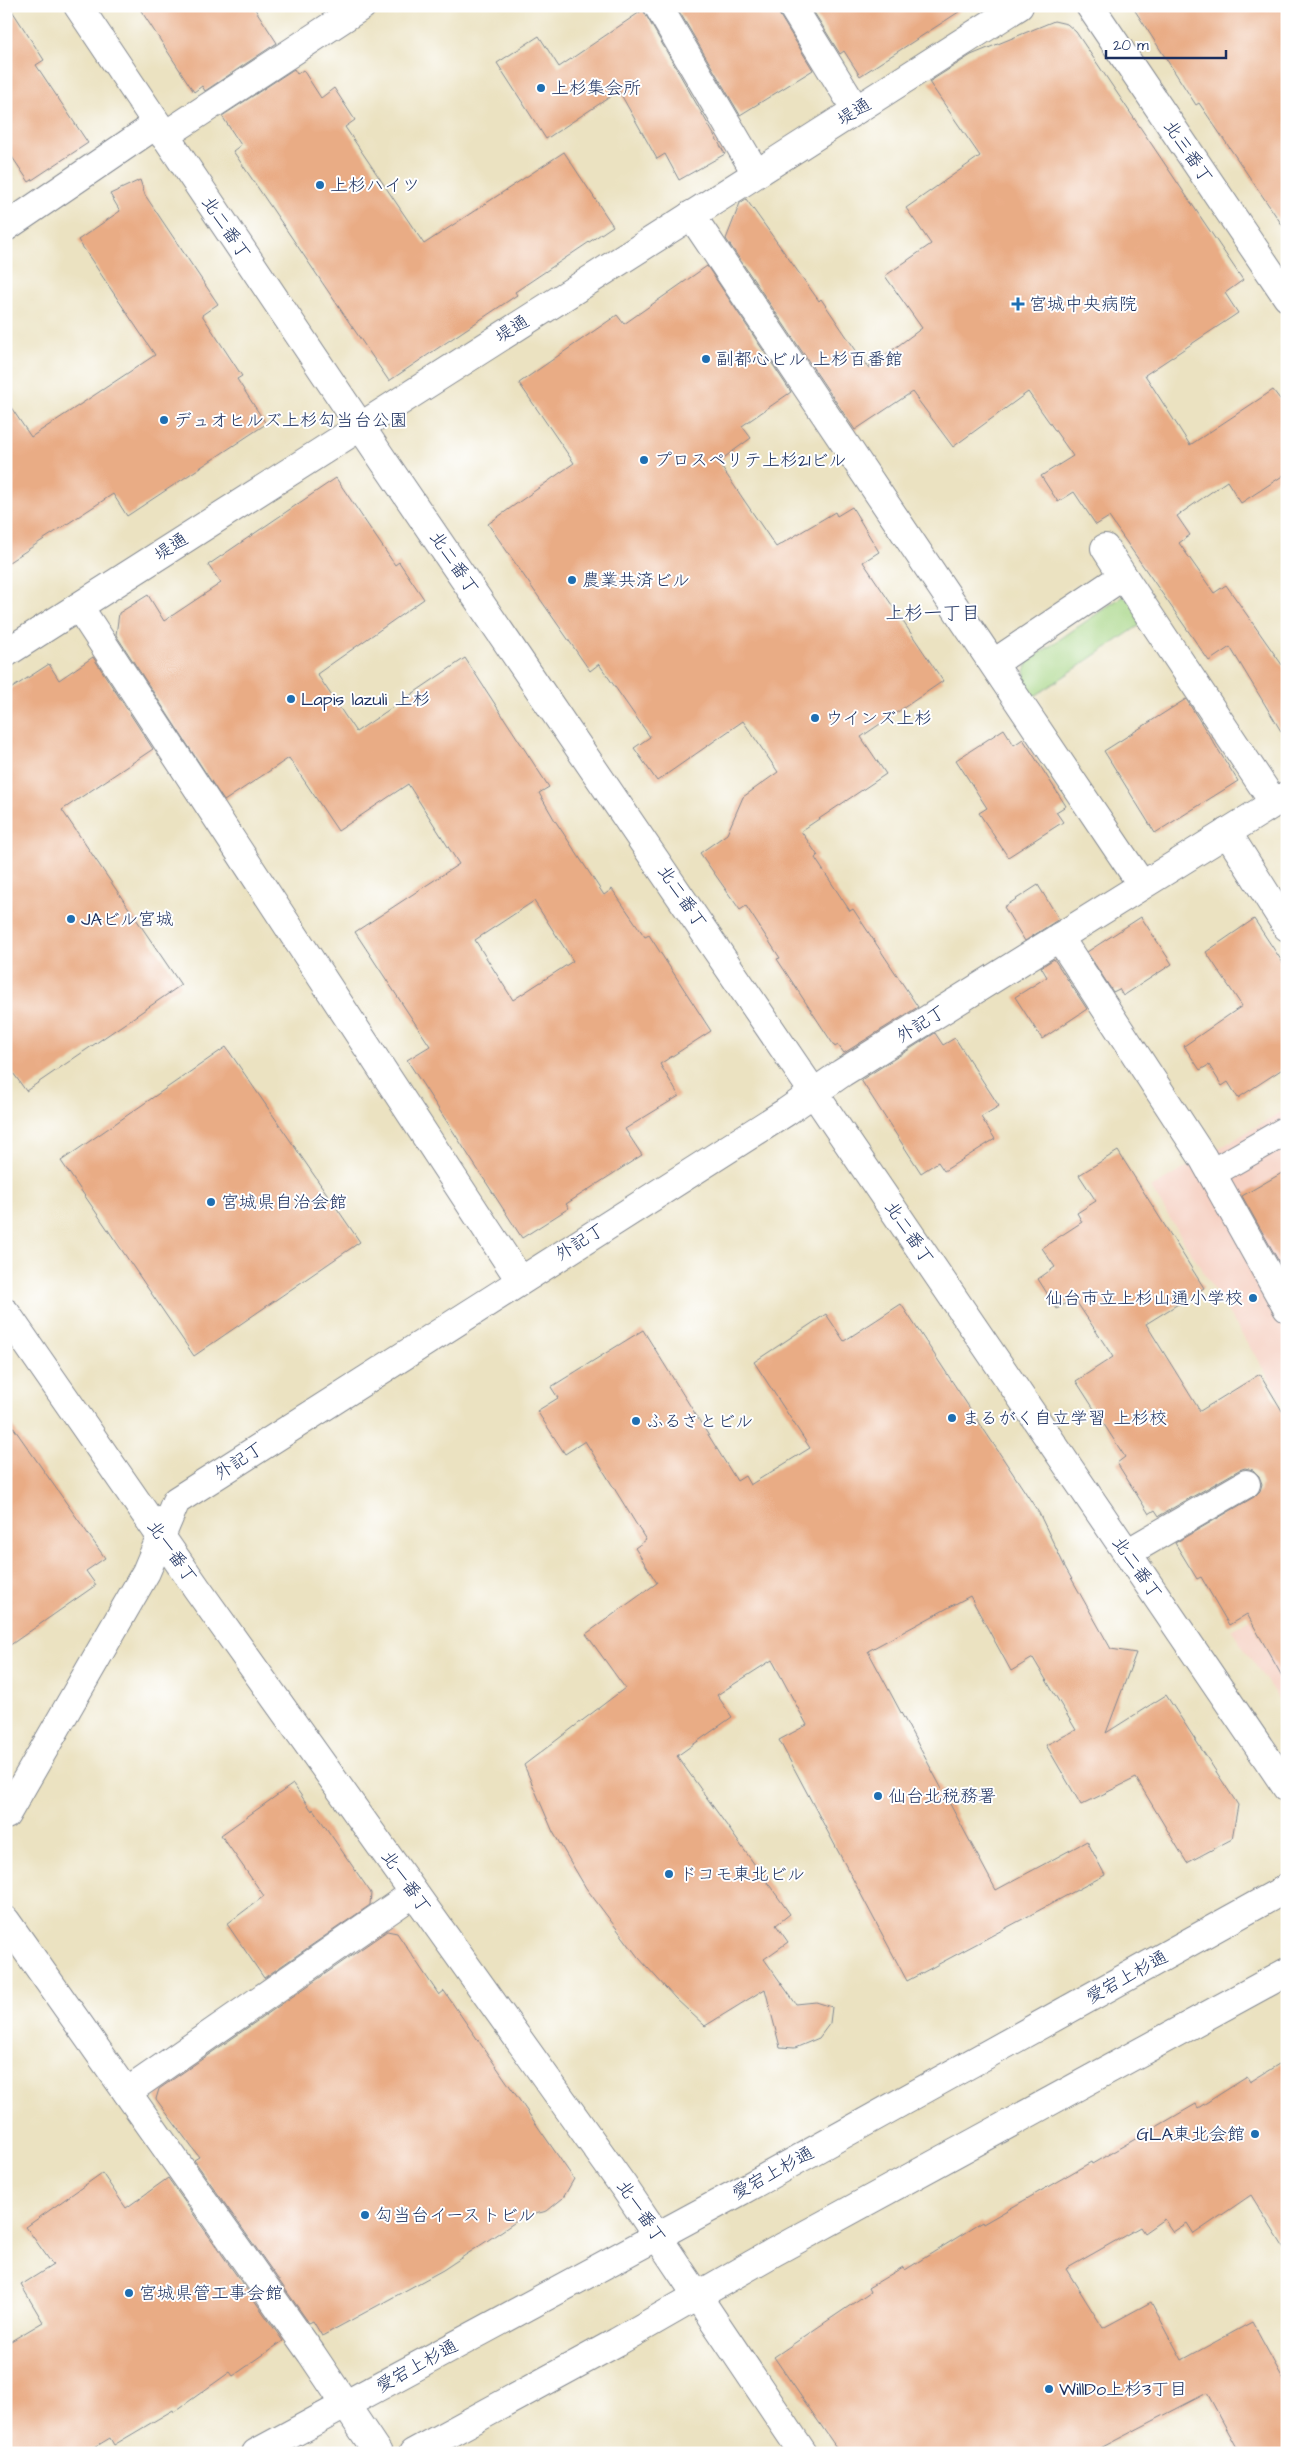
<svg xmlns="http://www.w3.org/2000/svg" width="1293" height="2459" viewBox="0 0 1293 2459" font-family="'Architects Daughter','Klee One',sans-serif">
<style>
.built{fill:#f6d2c4}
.green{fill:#a5d584;stroke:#608271}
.building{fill:#e9ac85;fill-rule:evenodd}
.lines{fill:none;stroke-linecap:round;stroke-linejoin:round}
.minor-casing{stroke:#838890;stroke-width:30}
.minor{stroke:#fff;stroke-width:28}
.poi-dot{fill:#1f6fb2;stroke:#fff;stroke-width:2}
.labels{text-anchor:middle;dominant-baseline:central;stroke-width:4;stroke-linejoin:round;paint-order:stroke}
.poi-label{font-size:18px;fill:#1b2f5e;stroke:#fff;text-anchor:start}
.street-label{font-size:18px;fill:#1b2f5e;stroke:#fff}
.neighbourhood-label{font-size:19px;fill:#1b2f5e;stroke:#fff}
</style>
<rect width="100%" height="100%" fill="#fff"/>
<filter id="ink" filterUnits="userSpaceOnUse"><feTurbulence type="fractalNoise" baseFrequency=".02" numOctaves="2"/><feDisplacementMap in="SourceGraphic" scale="10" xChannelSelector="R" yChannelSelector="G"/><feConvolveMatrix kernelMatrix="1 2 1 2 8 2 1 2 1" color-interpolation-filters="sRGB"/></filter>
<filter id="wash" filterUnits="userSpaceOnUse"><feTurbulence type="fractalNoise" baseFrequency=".0096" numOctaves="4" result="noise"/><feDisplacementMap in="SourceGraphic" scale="20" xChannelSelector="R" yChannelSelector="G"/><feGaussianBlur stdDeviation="1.12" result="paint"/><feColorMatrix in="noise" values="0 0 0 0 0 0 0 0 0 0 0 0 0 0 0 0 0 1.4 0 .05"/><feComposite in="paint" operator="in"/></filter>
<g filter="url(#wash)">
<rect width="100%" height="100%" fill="#ebe2c1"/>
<g class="built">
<path d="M 1287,1109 L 1287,1407 L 1151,1188 Z"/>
<path d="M 1287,1553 L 1287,1711 L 1231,1630 L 1286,1597 Z"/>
</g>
<path class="green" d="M 1127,593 L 1146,621 L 1032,698 L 1023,683 L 1027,662 Z"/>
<g id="blocks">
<g class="building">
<path d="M 6,6 L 9,6 L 44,60 L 36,65 L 88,143 L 29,182 L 6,148 Z"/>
<path d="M 138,6 L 253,6 L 277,43 L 205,91 L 202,86 L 194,92 Z"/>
<path d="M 676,6 L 776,6 L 779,14 L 813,70 L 740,115 Z"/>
<path d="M 810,6 L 968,6 L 860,76 L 844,51 L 840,54 Z"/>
<path d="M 1132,6 L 1287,6 L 1287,232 L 1199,103 L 1196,105 Z"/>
<path d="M 643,10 L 725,154 L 679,180 L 665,154 L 657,159 L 619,91 L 546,139 L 497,63 L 539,36 L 559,67 Z"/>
<path d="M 1054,21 L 1067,24 L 1076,32 L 1243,280 L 1225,293 L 1238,313 L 1145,375 L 1190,445 L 1273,390 L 1287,408 L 1287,473 L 1241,503 L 1227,481 L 1177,516 L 1190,535 L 1179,543 L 1214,593 L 1226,585 L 1287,672 L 1287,741 L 1230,647 L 1209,661 L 1109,517 L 1096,525 L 1074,492 L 1058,502 L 1041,476 L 1073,456 L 1028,392 L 953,447 L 912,392 L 855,430 L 726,239 L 740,203 L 746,199 L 819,301 L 821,299 L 868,368 L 922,328 L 885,276 L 931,244 L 906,208 L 980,156 L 929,82 L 971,55 Z"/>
<path d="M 294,69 L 297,74 L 303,70 L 321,98 L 334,88 L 355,120 L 345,127 L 424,244 L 564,152 L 613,226 L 515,292 L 517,295 L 389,381 L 233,151 L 241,145 L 222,116 Z"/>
<path d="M 140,180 L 145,195 L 218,304 L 202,315 L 242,376 L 237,379 L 266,424 L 127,516 L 113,494 L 6,564 L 6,400 L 31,437 L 155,355 L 78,240 L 120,211 L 110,194 Z"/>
<path d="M 707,266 L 791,392 L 742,426 L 751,438 L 718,462 L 776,547 L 835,512 L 837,516 L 852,507 L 879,552 L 863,562 L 943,681 L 861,737 L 886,774 L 801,831 L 818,856 L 815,858 L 850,911 L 853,909 L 918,1007 L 844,1053 L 838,1045 L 835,1047 L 777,959 L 780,958 L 746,906 L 740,910 L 700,853 L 727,834 L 743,797 L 778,772 L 743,721 L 657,781 L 634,748 L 650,737 L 599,664 L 590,671 L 488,524 L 574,463 L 519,383 L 617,315 L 624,324 Z"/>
<path d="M 336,478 L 395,565 L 399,562 L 424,599 L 317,674 L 356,732 L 465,658 L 549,787 L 539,793 L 554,819 L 604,895 L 612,889 L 645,937 L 649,935 L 711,1031 L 660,1064 L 679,1096 L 625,1129 L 642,1155 L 566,1204 L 569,1208 L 522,1238 L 407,1060 L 430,1046 L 355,932 L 459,864 L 408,784 L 338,831 L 289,758 L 224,801 L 116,635 L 119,613 L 148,595 L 164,621 L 221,583 L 208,565 ZM 534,901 L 573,961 L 513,1000 L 475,940 Z"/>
<path d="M 93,657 L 153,749 L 62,810 L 181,985 L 26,1091 L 6,1063 L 6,692 L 49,664 L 59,680 Z"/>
<path d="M 1186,699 L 1238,781 L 1155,833 L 1104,751 Z"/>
<path d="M 1004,729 L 1014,745 L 1023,739 L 1066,806 L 1056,812 L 1063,822 L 1008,857 L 979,813 L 987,808 L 956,760 Z"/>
<path d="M 1038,885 L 1059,919 L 1025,941 L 1004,907 Z"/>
<path d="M 1141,917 L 1172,964 L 1123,996 L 1119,989 L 1113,992 L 1087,952 Z"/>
<path d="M 1254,919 L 1287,969 L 1287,1066 L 1238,1098 L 1228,1082 L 1222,1086 L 1209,1065 L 1200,1070 L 1184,1046 L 1242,1006 L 1206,952 Z"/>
<path d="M 1054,959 L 1087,1009 L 1042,1039 L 1015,997 L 1047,977 L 1041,967 Z"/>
<path d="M 935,1033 L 943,1045 L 955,1038 L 999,1106 L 981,1117 L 995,1139 L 944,1171 L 938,1162 L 921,1173 L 861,1080 Z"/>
<path d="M 226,1047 L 360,1242 L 194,1356 L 61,1161 Z"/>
<path d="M 1118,1151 L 1204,1288 L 1146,1324 L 1200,1411 L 1260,1374 L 1287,1419 L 1287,1685 L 1247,1614 L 1229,1625 L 1201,1577 L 1197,1579 L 1175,1543 L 1254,1497 L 1260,1491 L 1262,1484 L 1259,1476 L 1253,1470 L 1245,1468 L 1239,1470 L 1159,1516 L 1155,1510 L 1149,1514 L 1117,1463 L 1125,1457 L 1076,1381 L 1113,1357 L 1074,1298 L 1057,1309 L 1038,1279 L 1055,1267 L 1042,1248 L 1082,1222 L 1077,1213 L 1096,1201 L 1079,1175 Z"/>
<path d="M 1287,1170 L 1287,1276 L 1242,1196 Z"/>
<path d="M 901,1304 L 1039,1513 L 1065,1567 L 1111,1649 L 1136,1653 L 1106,1733 L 1166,1695 L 1238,1805 L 1232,1839 L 1187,1863 L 1136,1778 L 1081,1805 L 1046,1745 L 1076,1730 L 1033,1658 L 1011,1671 L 970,1596 L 868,1651 L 996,1890 L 1087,1841 L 1105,1875 L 907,1981 L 779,1740 L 807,1725 L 772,1660 L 717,1695 L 732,1717 L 677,1756 L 790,1914 L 776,1925 L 788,1942 L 764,1959 L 796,2004 L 816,2002 L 832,2007 L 830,2023 L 819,2038 L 795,2048 L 780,2047 L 765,1989 L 705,2026 L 675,1998 L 638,1957 L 586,1888 L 553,1832 L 524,1765 L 625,1688 L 586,1634 L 657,1583 L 635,1548 L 646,1540 L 585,1441 L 565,1454 L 537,1411 L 558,1398 L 551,1387 L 643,1330 L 737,1481 L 745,1476 L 750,1485 L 810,1448 L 754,1362 L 826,1314 L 844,1341 Z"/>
<path d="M 6,1417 L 105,1558 L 86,1571 L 96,1585 L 6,1648 Z"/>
<path d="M 293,1784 L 312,1811 L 313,1809 L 371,1893 L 370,1905 L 264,1978 L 227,1924 L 264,1896 L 221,1835 Z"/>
<path d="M 387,1931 L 397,1933 L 439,1995 L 444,1991 L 574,2179 L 563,2198 L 547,2211 L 523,2217 L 443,2270 L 322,2336 L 313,2321 L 309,2323 L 194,2160 L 199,2157 L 156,2099 L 159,2089 Z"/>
<path d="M 1287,2059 L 1287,2253 L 1251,2195 L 1194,2234 L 1187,2223 L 1173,2232 L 1164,2219 L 1144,2233 L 1140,2227 L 1066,2269 L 1103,2328 L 1151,2302 L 1182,2360 L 1252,2322 L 1287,2386 L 1287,2453 L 1240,2453 L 1207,2393 L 1091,2453 L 840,2453 L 774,2357 L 870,2292 L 868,2288 L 903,2267 L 905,2270 L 982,2222 L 983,2224 L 1091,2162 L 1092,2164 L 1196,2104 L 1198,2108 L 1247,2077 L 1250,2082 Z"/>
<path d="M 102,2173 L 126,2208 L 168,2178 L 283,2341 L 233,2376 L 230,2372 L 174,2412 L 173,2410 L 114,2445 L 110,2438 L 85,2453 L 6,2453 L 6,2344 L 43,2322 L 21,2285 L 53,2265 L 26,2227 Z"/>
</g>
</g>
</g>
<g filter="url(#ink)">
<use href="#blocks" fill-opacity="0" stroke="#838890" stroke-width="1"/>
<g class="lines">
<defs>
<g id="minor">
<path d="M 78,6 L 381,457 L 1287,1788"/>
<path d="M 658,6 L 756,173"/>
<path d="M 792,6 L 856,110"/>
<path d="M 1090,6 L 1287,297"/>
<path d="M 164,136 L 362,6"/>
<path d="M 691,215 L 1142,885"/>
<path d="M 6,227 L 157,124"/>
<path d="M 1105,548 L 1123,576"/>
<path d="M 79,607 L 520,1280"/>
<path d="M 6,653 L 1019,6"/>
<path d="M 994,663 L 1123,576 L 1274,803"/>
<path d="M 1227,832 L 1287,927"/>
<path d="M 1059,937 L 1203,1158 L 1287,1308"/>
<path d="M 1212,1173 L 1287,1130"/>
<path d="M 6,1313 L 198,1590 L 624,2187 L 803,2453"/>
<path d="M 1127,1553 L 1246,1484"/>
<path d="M 6,1815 L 146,1572 L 176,1501 L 786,1112 L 842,1073 L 1287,795"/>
<path d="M 6,1921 L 311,2353 L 378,2453"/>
<path d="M 127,2092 L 414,1893"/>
<path d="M 256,2453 L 741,2191 L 1287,1888"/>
<path d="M 413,2453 L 617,2342 L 774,2252 L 1287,1972"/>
</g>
</defs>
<use href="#minor" class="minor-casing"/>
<use href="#minor" class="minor"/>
</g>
</g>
<g class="poi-dot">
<circle cx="541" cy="88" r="5"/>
<circle cx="320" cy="185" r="5"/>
<path d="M1015.5 296.5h5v5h5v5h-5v5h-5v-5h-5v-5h5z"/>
<circle cx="706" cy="359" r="5"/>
<circle cx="164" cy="420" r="5"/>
<circle cx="644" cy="460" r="5"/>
<circle cx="572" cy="580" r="5"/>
<circle cx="291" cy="699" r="5"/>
<circle cx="815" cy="718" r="5"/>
<circle cx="71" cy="919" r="5"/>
<circle cx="211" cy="1202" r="5"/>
<circle cx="1253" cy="1298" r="5"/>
<circle cx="952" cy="1418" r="5"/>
<circle cx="636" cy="1421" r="5"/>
<circle cx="878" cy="1796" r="5"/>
<circle cx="669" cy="1874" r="5"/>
<circle cx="1255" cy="2134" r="5"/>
<circle cx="365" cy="2215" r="5"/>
<circle cx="129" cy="2293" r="5"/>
<circle cx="1049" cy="2389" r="5"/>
</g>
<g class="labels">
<g class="poi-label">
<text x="551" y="88">上杉集会所</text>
<text x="330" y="185">上杉ハイツ</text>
<text x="1029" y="304">宮城中央病院</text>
<text x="716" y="359">副都心ビル 上杉百番館</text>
<text x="174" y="420">デュオヒルズ上杉勾当台公園</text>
<text x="654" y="460">プロスペリテ上杉21ビル</text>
<text x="582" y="580">農業共済ビル</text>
<text x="301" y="699">Lapis lazuli 上杉</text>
<text x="825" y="718">ウインズ上杉</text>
<text x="81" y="919">JAビル宮城</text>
<text x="221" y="1202">宮城県自治会館</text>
<text x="1243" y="1298" text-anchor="end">仙台市立上杉山通小学校</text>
<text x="962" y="1418">まるがく自立学習 上杉校</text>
<text x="646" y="1421">ふるさとビル</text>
<text x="888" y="1796">仙台北税務署</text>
<text x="679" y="1874">ドコモ東北ビル</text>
<text x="1245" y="2134" text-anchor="end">GLA東北会館</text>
<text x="375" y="2215">勾当台イーストビル</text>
<text x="139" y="2293">宮城県管工事会館</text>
<text x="1059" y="2389">WillDo上杉3丁目</text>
</g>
<g class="street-label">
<text transform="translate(854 112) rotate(-32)">堤通</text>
<text transform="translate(1188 152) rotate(56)">北三番丁</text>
<text transform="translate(226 228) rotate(56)">北二番丁</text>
<text transform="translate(512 329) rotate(-32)">堤通</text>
<text transform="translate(171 547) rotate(-33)">堤通</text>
<text transform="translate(454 563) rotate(56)">北二番丁</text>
<text transform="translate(682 897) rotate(56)">北二番丁</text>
<text transform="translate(921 1024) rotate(-32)">外記丁</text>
<text transform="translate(909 1233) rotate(56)">北二番丁</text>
<text transform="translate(580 1242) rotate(-32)">外記丁</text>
<text transform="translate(239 1461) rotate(-33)">外記丁</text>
<text transform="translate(172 1552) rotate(55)">北一番丁</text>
<text transform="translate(1137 1568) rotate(55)">北二番丁</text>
<text transform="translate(406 1882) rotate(55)">北一番丁</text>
<text transform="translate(1127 1977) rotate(-29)">愛宕上杉通</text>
<text transform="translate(773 2173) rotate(-29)">愛宕上杉通</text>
<text transform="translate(641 2212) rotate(56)">北一番丁</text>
<text transform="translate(417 2366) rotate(-29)">愛宕上杉通</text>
</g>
<g class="neighbourhood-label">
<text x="933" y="613">上杉一丁目</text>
</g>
</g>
<rect width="1293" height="2459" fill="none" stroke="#fff" stroke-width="25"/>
<path d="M1106 50v8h120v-8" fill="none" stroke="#1b2f5e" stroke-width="2.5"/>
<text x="1113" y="50" font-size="15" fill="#1b2f5e" stroke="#ffffff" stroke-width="4" paint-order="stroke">20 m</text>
</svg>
